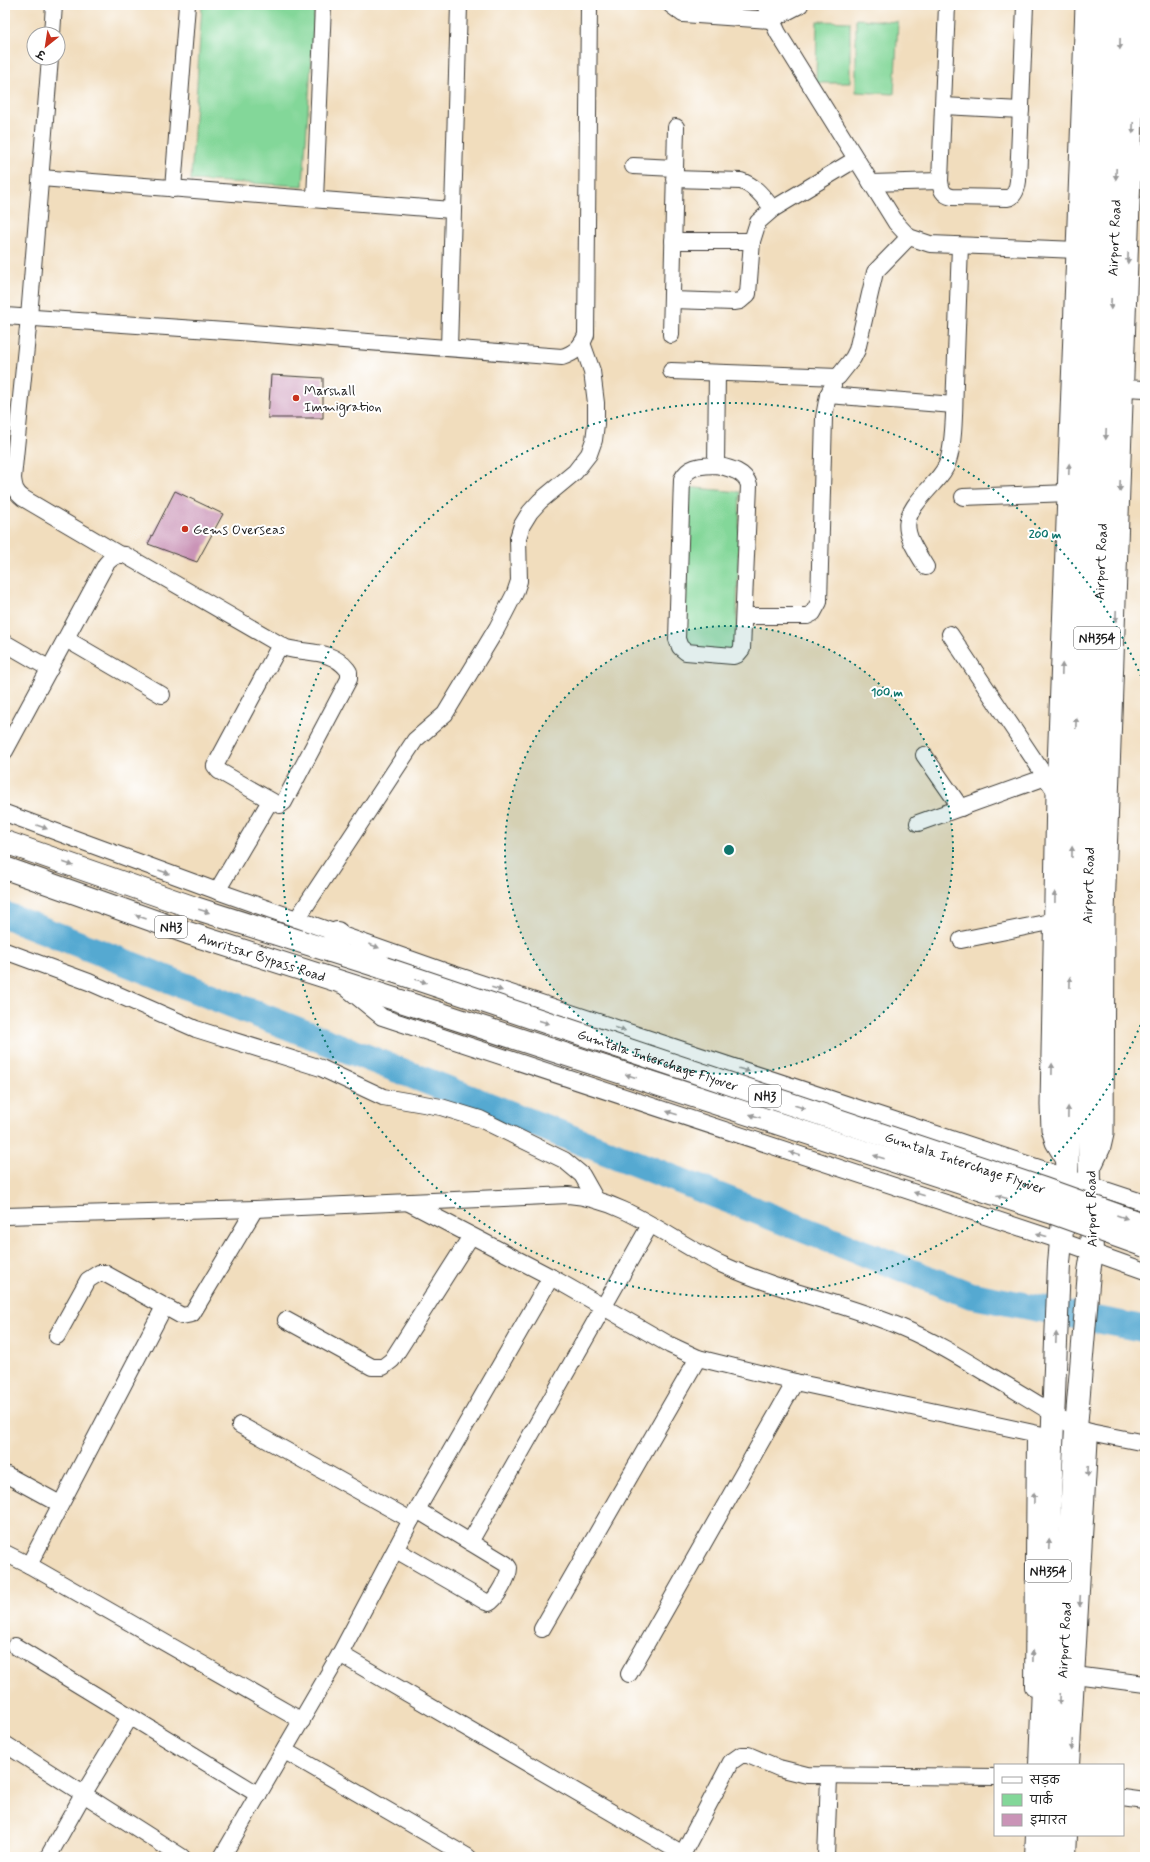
<svg xmlns="http://www.w3.org/2000/svg" width="1150" height="1862" font-family="Mynerve,'Playpen Sans Deva',sans-serif">
<rect width="100%" height="100%" fill="#fff"/>
<filter id="ink" filterUnits="userSpaceOnUse"><feTurbulence type="fractalNoise" baseFrequency=".025" numOctaves="2"/><feDisplacementMap in="SourceGraphic" scale="8" xChannelSelector="R" yChannelSelector="G"/><feConvolveMatrix kernelMatrix="1 2 1 2 8 2 1 2 1" color-interpolation-filters="sRGB"/></filter>
<filter id="wash" filterUnits="userSpaceOnUse"><feTurbulence type="fractalNoise" baseFrequency=".012" numOctaves="4" result="noise"/><feDisplacementMap in="SourceGraphic" scale="16" xChannelSelector="R" yChannelSelector="G"/><feGaussianBlur stdDeviation="0.9" result="paint"/><feColorMatrix in="noise" values="0 0 0 0 0 0 0 0 0 0 0 0 0 0 0 0 0 1.4 0 .05"/><feComposite in="paint" operator="in"/></filter>
<g filter="url(#wash)">
<rect width="100%" height="100%" fill="#f1ddbd"/>
<g fill="#83d799" stroke="#507a5a">
<path d="M202,5H315L303,186L191,180Z"/>
<path d="M856,19L898,22L894,94L856,92Z"/>
<path d="M817,21L850,22V83H816Z"/>
<path d="M685,487L740,492L736,656L681,648Z"/>
</g>
<g fill="none" stroke-linecap="round" stroke-linejoin="round">
<path stroke="#55a9d1" stroke-width="27" d="M5,915L970,1295L1145,1329"/>
</g>
<g id="blocks">
<g fill="#ca94b7">
<path d="M271,375L323,378V418H268Z"/>
<path d="M175,491L223,514L197,562L148,544Z"/>
</g>
</g>
</g>
<g filter="url(#ink)">
<use href="#blocks" fill-opacity="0" stroke="#3c3934" stroke-width="1"/>
<g fill="none" stroke-linecap="round" stroke-linejoin="round">
<defs>
<g id="minor">
<path d="M671,5L683,14L771,20L800,5"/>
<path d="M765,5L778,33L896,223L909,237L930,244L1077,250"/>
<path d="M52,34L54,5"/>
<path d="M50,58L29,317L13,478C14,487 15,492 23,498L120,555"/>
<path d="M943,106L1021,110"/>
<path d="M1132,154L1145,153"/>
<path d="M633,166L675,168"/>
<path d="M41,178L452,210"/>
<path d="M674,179L741,181C756,186 763,197 773,209"/>
<path d="M940,181L947,5"/>
<path d="M871,183L940,181C941,190 943,195 952,197L1007,198C1015,197 1017,189 1018,181L1025,5"/>
<path d="M173,189L187,5"/>
<path d="M315,199L323,5"/>
<path d="M673,241H752"/>
<path d="M672,300L734,302L740,301L748,294L752,241L758,222L773,209L856,159"/>
<path d="M5,316L240,332L562,357C575,353 581,347 586,335L589,5"/>
<path d="M671,335L676,127"/>
<path d="M449,348L459,5"/>
<path d="M671,371L838,377L853,358L857,350L875,272L909,237"/>
<path d="M833,385L828,395L954,405"/>
<path d="M1124,388L1145,389"/>
<path d="M716,465C702,466 689,465 682,479L677,639L680,647L686,652L733,656L737,655L742,649L749,485C745,471 729,468 716,465L717,373"/>
<path d="M963,497L1069,493"/>
<path d="M926,567C900,526 900,520 933,484C939,477 946,470 948,461C955,441 954,404 955,383C957,337 958,291 960,246"/>
<path d="M744,616H807L813,613L819,602L824,417L828,395"/>
<path d="M950,634L1057,794"/>
<path d="M66,639L162,695"/>
<path d="M5,643L50,669"/>
<path d="M5,751L106,564C111,558 117,554 125,555L286,648C308,654 331,649 347,669L349,672V679L284,802L280,805L275,803L219,771L215,766L280,645"/>
<path d="M924,755L961,808"/>
<path d="M5,813L217,891L447,972L1145,1203"/>
<path d="M918,823L1046,777"/>
<path d="M217,891L270,801"/>
<path d="M297,919L415,740L445,714L497,628L515,593L519,581L518,538L522,525L530,512L540,501L575,472L589,454L594,440L596,424V403L592,371L582,343"/>
<path d="M961,940L1055,921"/>
<path d="M5,951L89,982L196,1029L321,1068L383,1097L441,1107L480,1119L564,1160L582,1175L595,1198"/>
<path d="M345,987L382,1017L1061,1241L1145,1271"/>
<path d="M409,1203L551,1277L670,1345L698,1358L795,1382L1052,1437"/>
<path d="M5,1216L255,1209L568,1195C626,1199 672,1242 723,1265C782,1292 845,1303 903,1328C934,1341 963,1359 991,1376C1020,1393 1048,1410 1076,1428L1090,1432L1145,1443"/>
<path d="M164,1307L29,1565L302,1721"/>
<path d="M286,1320L372,1367H383L392,1360L471,1236"/>
<path d="M57,1336L88,1280L99,1273H104L182,1316L192,1314L255,1209"/>
<path d="M240,1425L411,1520"/>
<path d="M5,1474L60,1504"/>
<path d="M470,1542L650,1225"/>
<path d="M396,1550L486,1602L489,1603C496,1600 509,1576 509,1568L506,1564L417,1510"/>
<path d="M5,1553L29,1565"/>
<path d="M542,1629L698,1358"/>
<path d="M15,1646L259,1795"/>
<path d="M340,1654L683,1854"/>
<path d="M629,1674L795,1382"/>
<path d="M1075,1675L1145,1684"/>
<path d="M1033,1687L1035,1435"/>
<path d="M5,1744L182,1857"/>
<path d="M285,1751L468,1857"/>
<path d="M1071,1765L1090,1432"/>
<path d="M1123,1798L1145,1801"/>
<path d="M48,1857L84,1793L130,1717"/>
<path d="M222,1857L340,1654L411,1520L551,1277"/>
<path d="M681,1857L731,1762L741,1755H748L779,1768L807,1775L995,1777"/>
<path d="M826,1857L829,1777"/>
<path d="M1068,1857L1069,1835"/>
</g>
<g id="major">
<path d="M1067,1160L1056,1142L1052,1129L1051,1105L1057,794L1086,5"/>
<path d="M1091,1166L1100,1147L1103,1134L1104,913L1136,5"/>
</g>
<g id="highway">
<path d="M5,842L195,908L384,968"/>
<path id="s1" d="M5,868L188,933L435,1012"/>
<path d="M330,951L337,933"/>
<path d="M1040,1765L1059,1263L1067,1176L1074,782L1085,520L1102,5"/>
<path id="s2" d="M1057,1765L1076,1428L1089,1272L1092,1253L1085,990L1091,786L1118,141L1121,5"/>
<path d="M1036,1857L1037,1835"/>
<path d="M1054,1857L1055,1835"/>
</g>
</defs>
<use href="#minor" stroke="#3c3934" stroke-width="18"/>
<use href="#major" stroke="#3c3934" stroke-width="23"/>
<use href="#highway" stroke="#3c3934" stroke-width="24"/>
<use href="#minor" stroke="#fff" stroke-width="16"/>
<use href="#major" stroke="#fff" stroke-width="21"/>
<use href="#highway" stroke="#fff" stroke-width="22"/>
<defs>
<g id="highway-bridge">
<path id="s3" d="M384,968L1044,1189L1145,1225"/>
<path d="M435,1012L1050,1212L1145,1246"/>
</g>
</defs>
<use href="#highway-bridge" stroke="#3c3934" stroke-width="24" stroke-linecap="butt"/>
<use href="#highway-bridge" stroke="#fff" stroke-width="22"/>
</g>
<defs><path id="oneway-solid" d="M-6-.8H1V-3.2L6.5 0L1 3.2V.8H-6Z"/></defs>
<g fill="#999">
<use href="#oneway-solid" transform="translate(1120 44) rotate(91)"/>
<use href="#oneway-solid" transform="translate(1133 128) rotate(92)"/>
<use href="#oneway-solid" transform="translate(1116 174) rotate(92)"/>
<use href="#oneway-solid" transform="translate(1128 258) rotate(92)"/>
<use href="#oneway-solid" transform="translate(1111 304) rotate(92)"/>
<use href="#oneway-solid" transform="translate(1106 434) rotate(92)"/>
<use href="#oneway-solid" transform="translate(1069 469) rotate(-88)"/>
<use href="#oneway-solid" transform="translate(1120 486) rotate(92)"/>
<use href="#oneway-solid" transform="translate(1116 616) rotate(92)"/>
<use href="#oneway-solid" transform="translate(1062 669) rotate(-88)"/>
<use href="#oneway-solid" transform="translate(1076 723) rotate(-88)"/>
<use href="#oneway-solid" transform="translate(42 827) rotate(20)"/>
<use href="#oneway-solid" transform="translate(1072 852) rotate(-89)"/>
<use href="#oneway-solid" transform="translate(68 864) rotate(19)"/>
<use href="#oneway-solid" transform="translate(164 872) rotate(20)"/>
<use href="#oneway-solid" transform="translate(1055 897) rotate(-89)"/>
<use href="#oneway-solid" transform="translate(204 911) rotate(17)"/>
<use href="#oneway-solid" transform="translate(141 917) rotate(-160)"/>
<use href="#oneway-solid" transform="translate(374 946) rotate(20)"/>
<use href="#oneway-solid" transform="translate(421 981) rotate(18)"/>
<use href="#oneway-solid" transform="translate(1070 982) rotate(-89)"/>
<use href="#oneway-solid" transform="translate(497 989) rotate(18)"/>
<use href="#oneway-solid" transform="translate(544 1022) rotate(18)"/>
<use href="#oneway-solid" transform="translate(620 1029) rotate(18)"/>
<use href="#oneway-solid" transform="translate(1052 1069) rotate(-89)"/>
<use href="#oneway-solid" transform="translate(744 1070) rotate(18)"/>
<use href="#oneway-solid" transform="translate(631 1076) rotate(-162)"/>
<use href="#oneway-solid" transform="translate(800 1107) rotate(18)"/>
<use href="#oneway-solid" transform="translate(1068 1112) rotate(-89)"/>
<use href="#oneway-solid" transform="translate(672 1113) rotate(-162)"/>
<use href="#oneway-solid" transform="translate(755 1116) rotate(-162)"/>
<use href="#oneway-solid" transform="translate(795 1154) rotate(-162)"/>
<use href="#oneway-solid" transform="translate(879 1157) rotate(-162)"/>
<use href="#oneway-solid" transform="translate(919 1194) rotate(-162)"/>
<use href="#oneway-solid" transform="translate(1002 1197) rotate(-162)"/>
<use href="#oneway-solid" transform="translate(1122 1217) rotate(19)"/>
<use href="#oneway-solid" transform="translate(1042 1235) rotate(-162)"/>
<use href="#oneway-solid" transform="translate(1056 1338) rotate(-88)"/>
<use href="#oneway-solid" transform="translate(1088 1471) rotate(93)"/>
<use href="#oneway-solid" transform="translate(1034 1498) rotate(-89)"/>
<use href="#oneway-solid" transform="translate(1049 1544) rotate(-88)"/>
<use href="#oneway-solid" transform="translate(1080 1601) rotate(93)"/>
<use href="#oneway-solid" transform="translate(1033 1656) rotate(-89)"/>
<use href="#oneway-solid" transform="translate(1060 1699) rotate(93)"/>
<use href="#oneway-solid" transform="translate(1072 1745) rotate(93)"/>
</g>
</g>
<circle cx="729" cy="850" r="224" fill="#0f766e" fill-opacity=".12"/>
<g fill="none" stroke="#0f766e" stroke-width="2" stroke-dasharray="2 4">
<circle cx="729" cy="850" r="224"/>
<path d="M1145 1014A447 447 0 1 1 1145 686"/>
</g>
<g fill="#c8321e" stroke="#fff" stroke-width="1.5">
<circle cx="296" cy="398" r="4"/>
<circle cx="185" cy="529" r="4"/>
</g>
<g text-anchor="middle" stroke-width="4" stroke-linejoin="round" paint-order="stroke">
<g fill="#fff" stroke="#606060" stroke-width="1">
<rect x="1074" y="627" width="46" height="22" rx="3"/>
<rect x="155" y="916" width="32" height="22" rx="3"/>
<rect x="749" y="1085" width="32" height="22" rx="3"/>
<rect x="1025" y="1560" width="46" height="22" rx="3"/>
</g>
<g font-size="13" font-weight="bold" fill="#1c1c1c">
<text x="1097" y="643">NH354</text>
<text x="171" y="932">NH3</text>
<text x="765" y="1101">NH3</text>
<text x="1048" y="1576">NH354</text>
</g>
<g font-size="14" fill="#1c1c1c" stroke="#fff">
<text dy="5" stroke="none"><textPath href="#s2" startOffset="1529">Airport Road</textPath></text>
<text dy="5" stroke="none"><textPath href="#s2" startOffset="1205">Airport Road</textPath></text>
<text dy="5" stroke="none"><textPath href="#s2" startOffset="881">Airport Road</textPath></text>
<text dy="5" stroke="none"><textPath href="#s1" startOffset="272">Amritsar Bypass Road</textPath></text>
<text dy="5" stroke="none"><textPath href="#s3" startOffset="289">Gumtala Interchage Flyover</textPath></text>
<text dy="5" stroke="none"><textPath href="#s3" startOffset="613">Gumtala Interchage Flyover</textPath></text>
<text transform="translate(1091 1209) rotate(-91)" y="5">Airport Road</text>
<text dy="5" stroke="none"><textPath href="#s2" startOffset="125">Airport Road</textPath></text>
</g>
<g font-size="14" fill="#1c1c1c" stroke="#fff" text-anchor="start">
<text x="304" y="395">Marshall<tspan x="304" dy="16">Immigration</tspan></text>
<text x="193" y="534">Gems Overseas</text>
</g>
</g>
<circle cx="729" cy="850" r="6" fill="#0f766e" stroke="#fff" stroke-width="2"/>
<g font-size="12" text-anchor="middle" font-weight="bold" fill="#0f766e" stroke="#fff" stroke-width="4" stroke-linejoin="round" paint-order="stroke">
<text x="1045" y="538">200 m</text>
<text x="887" y="696">100 m</text>
</g>
<rect width="1150" height="1862" fill="none" stroke="#fff" stroke-width="20"/>
<rect x="994" y="1764" width="130" height="72" fill="#ffffff" stroke="#a4a4a4"/>
<rect x="1002" y="1777" width="20" height="6" fill="#ffffff" stroke="#a4a4a4"/>
<text x="1030" y="1784" font-size="12" fill="#1c1c1c">सड़क</text>
<rect x="1002" y="1794" width="20" height="12" fill="#83d799" stroke="#a4a4a4"/>
<text x="1030" y="1804" font-size="12" fill="#1c1c1c">पार्क</text>
<rect x="1002" y="1814" width="20" height="12" fill="#ca94b7" stroke="#a4a4a4"/>
<text x="1030" y="1824" font-size="12" fill="#1c1c1c">इमारत</text>
<g transform="translate(46 46) rotate(210)"><circle r="19" fill="#ffffff" stroke="#a4a4a4"/>
<path d="M0-3L7 15L0 10L-7 15Z" fill="#c8321e"/>
<text y="-6" font-size="11" font-weight="bold" text-anchor="middle" fill="#1c1c1c">उ</text>
</g>
</svg>
